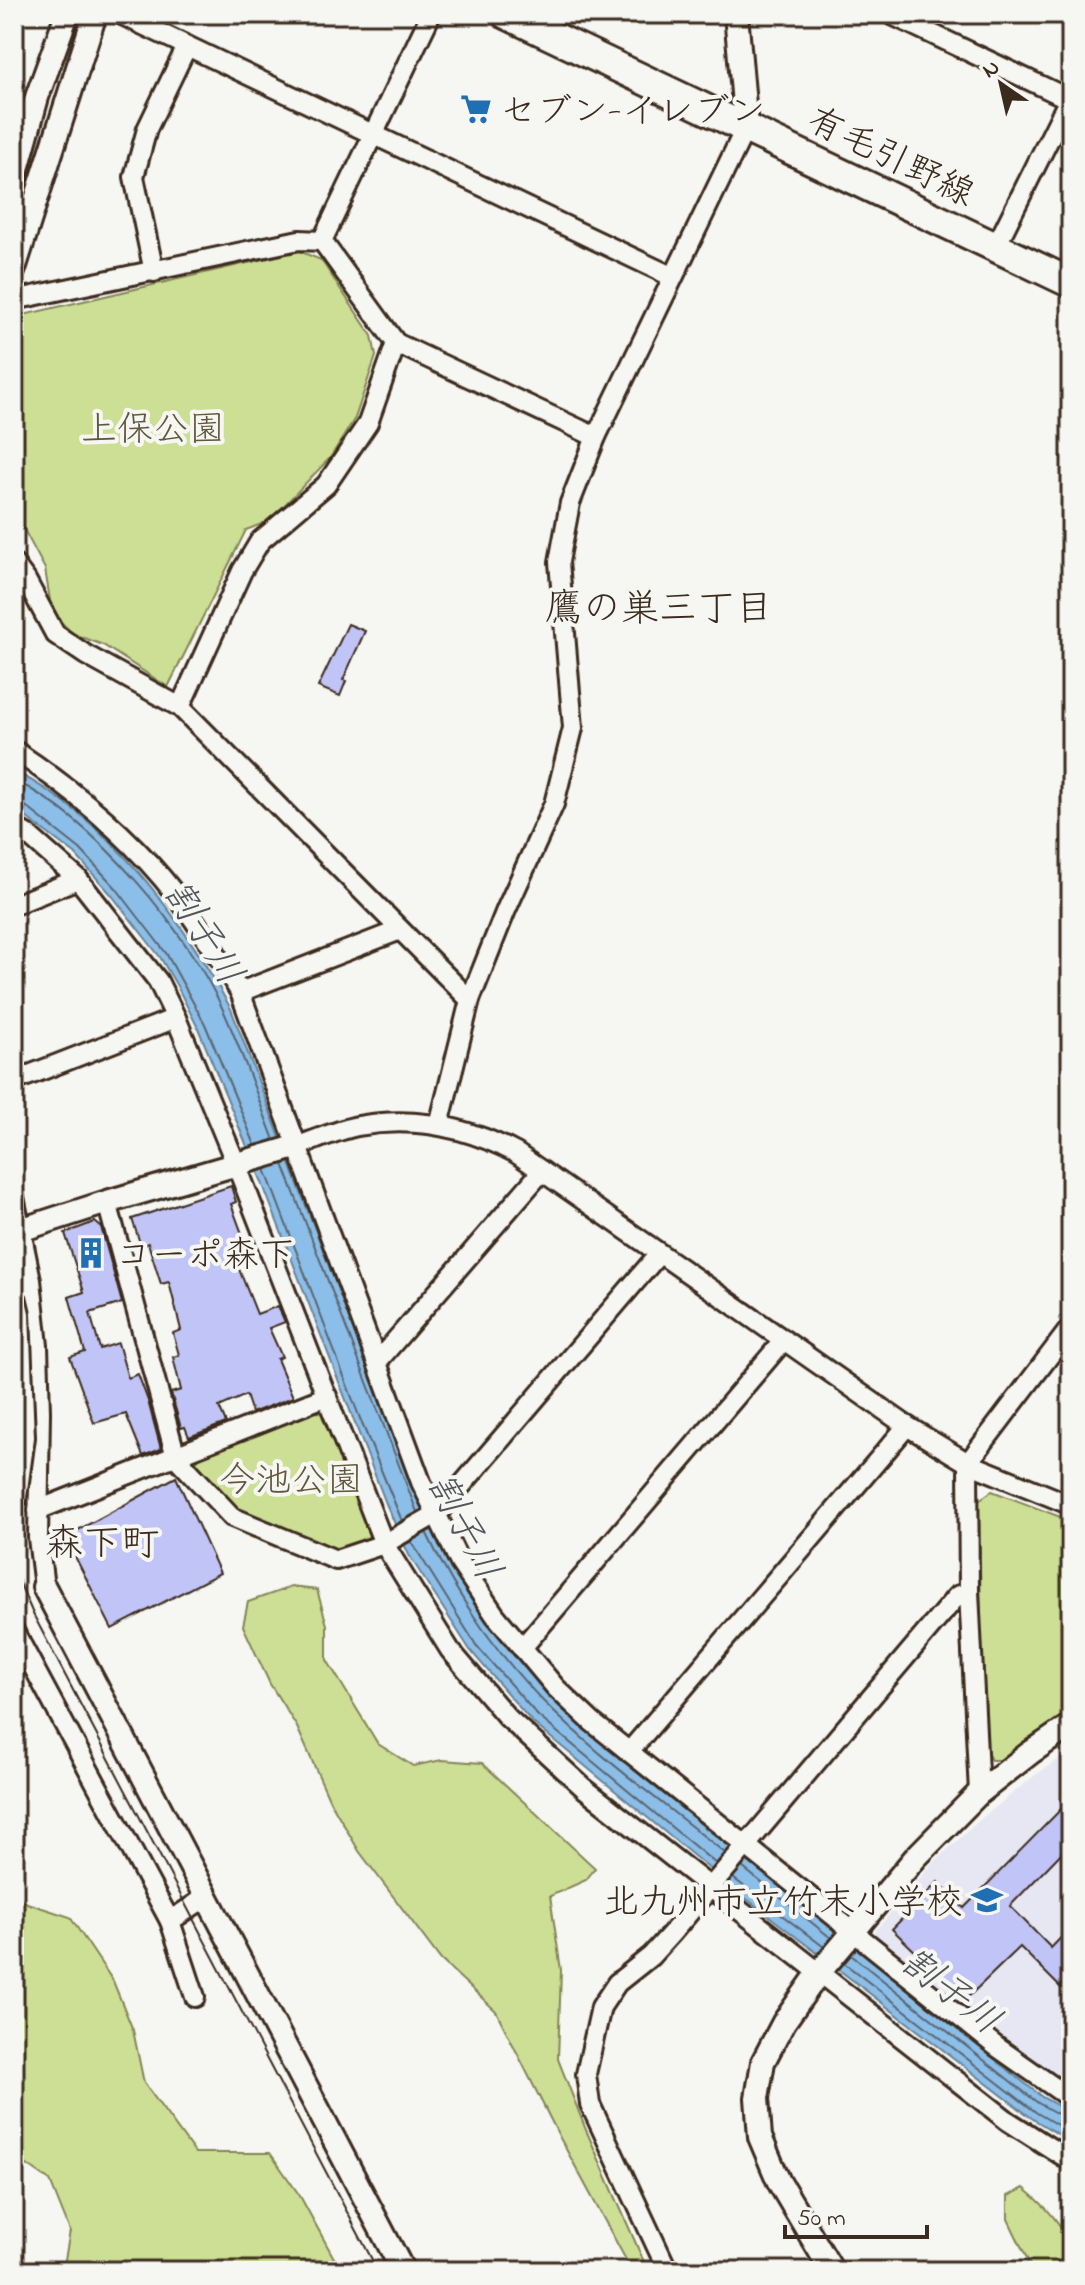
<svg xmlns="http://www.w3.org/2000/svg" width="1085" height="2285" font-family="'Indie Flower','Klee One',sans-serif">
<rect width="100%" height="100%" fill="#f6f6f2"/>
<filter id="ink" filterUnits="userSpaceOnUse"><feTurbulence type="fractalNoise" baseFrequency=".0125" numOctaves="2"/><feDisplacementMap in="SourceGraphic" scale="16" xChannelSelector="R" yChannelSelector="G"/><feConvolveMatrix kernelMatrix="1 2 1 2 8 2 1 2 1" color-interpolation-filters="sRGB"/></filter>
<g filter="url(#ink)">
<path fill="#e6e7f3" d="M1071,1751V2092L872,1935L932,1864L981,1819L1034,1776Z"/>
<g fill="#cddf94" stroke="#848459" stroke-width="2">
<path d="M299,251L321,260L372,336L376,356L355,418L330,458L269,521L246,530L168,687L103,645L73,634L52,613L45,569L21,524L14,522V367L23,315Z"/>
<path d="M314,1411L324,1414L371,1532L367,1539L341,1551L245,1517L195,1464L201,1455Z"/>
<path d="M992,1491L1071,1521V1713L1003,1760H991L983,1746L979,1500Z"/>
<path d="M291,1587L317,1590L327,1625V1660L378,1744L413,1766L442,1760L482,1763L595,1868L586,1880L550,1896L561,1970L558,2059L586,2130L648,2271H632L560,2138L496,2011L441,1960L359,1851L330,1801L297,1727L270,1684L243,1626L248,1602Z"/>
<path d="M14,1892L27,1903L70,1917L113,1981L133,2030L144,2083L195,2153H270L300,2196L341,2271H63L70,2231L50,2181L14,2156Z"/>
<path d="M1024,2188C1041,2202 1062,2223 1070,2245C1073,2252 1071,2263 1071,2271H1034L1030,2265L1008,2219V2196Z"/>
</g>
<path fill="#8bbee8" stroke="#6b8397" stroke-width="2" d="M14,771C111,820 180,916 231,1009L414,1489L463,1584L505,1645L559,1706L629,1766L1042,2097L1071,2113V2142L1033,2119L735,1890L532,1722L470,1650L409,1555L387,1506L261,1180L198,1028L177,986L160,957L110,893L75,854L14,808Z"/>
<g fill="none" stroke-linecap="round" stroke-linejoin="round">
<g stroke="#5b656f" stroke-width="2">
<path d="M14,780C95,820 188,931 225,1014C243,1055 258,1098 274,1140"/>
<path d="M14,802L23,804L80,849L116,888L166,953L205,1024L255,1145"/>
<path d="M283,1164L417,1512"/>
<path d="M265,1169L359,1416L402,1521"/>
<path d="M426,1532C457,1598 502,1662 554,1712C607,1763 668,1807 725,1853"/>
<path d="M411,1541L476,1645L538,1716L716,1864"/>
<path d="M742,1867L831,1938"/>
<path d="M733,1878L824,1947"/>
<path d="M851,1955L1038,2103L1065,2118L1071,2119"/>
<path d="M844,1963L1037,2113L1071,2133"/>
</g>
</g>
<g fill="#c1c4f6" stroke="#3b2a1e" stroke-width="2">
<path d="M348,624L365,631L343,680L346,681L340,696L318,687Z"/>
<path d="M231,1186L236,1202L231,1204L244,1239L246,1238L255,1256L237,1264L257,1314L278,1306L285,1322L269,1328L282,1357L277,1359L293,1397L252,1413L246,1395L219,1407L226,1423L189,1437L185,1427L181,1428L171,1393L181,1390L173,1357L179,1355L173,1333L181,1330L169,1282L161,1284L148,1243L141,1246L132,1219Z"/>
<path d="M95,1222L101,1227L122,1303L90,1313L100,1349L118,1343L128,1378L138,1374L148,1401L161,1449L143,1456L126,1414L94,1423L70,1357L85,1352L69,1297L84,1292L65,1233Z"/>
<path d="M176,1477L220,1573L112,1629L65,1537Z"/>
<path d="M1071,1799V1843L1010,1906L1051,1948L1071,1927V1978L1061,1988L1020,1947L965,2000L892,1929L938,1882L964,1908Z"/>
</g>
<g fill="none" stroke-linecap="round" stroke-linejoin="round">
<defs>
<g id="minor">
<path d="M120,14L673,277"/>
<path d="M890,14L1071,100"/>
<path d="M322,241L431,14"/>
<path d="M996,246L1071,95"/>
<path d="M154,272L134,177L147,129L187,46"/>
<path d="M14,300L299,240L322,241"/>
<path d="M396,343L596,437"/>
<path d="M14,564L26,580L55,634L86,655L180,707L470,1000"/>
<path d="M180,707L242,571L260,541L326,485L368,423L396,343L322,241"/>
<path d="M14,750C68,786 121,829 163,879C192,914 216,953 240,992L421,1482L460,1563L495,1615L556,1688L592,1722L997,2047L1071,2099"/>
<path d="M14,827L28,835L78,879L158,981L176,1018L236,1164L384,1544L450,1650L507,1717L584,1788L1008,2121L1071,2161"/>
<path d="M14,905L78,879"/>
<path d="M240,992L400,930"/>
<path d="M14,1081L176,1018"/>
<path d="M439,1125L470,1000L506,910L554,804L573,728L559,562L570,503L596,437L746,127"/>
<path d="M292,1148C314,1141 336,1130 358,1126C414,1116 467,1127 516,1153L907,1426L968,1463L1071,1505"/>
<path d="M14,1197L31,1280L38,1346L40,1412L38,1538L44,1587"/>
<path d="M107,1202L176,1457L232,1517L336,1560L384,1544L438,1513L658,1255"/>
<path d="M377,1362L542,1171"/>
<path d="M38,1510L327,1396"/>
<path d="M14,1631L170,1921L195,1997"/>
<path d="M522,1648L784,1340"/>
<path d="M14,1669L23,1649"/>
<path d="M629,1752L907,1426"/>
<path d="M979,1793L969,1592L968,1463L1071,1327"/>
<path d="M170,1921L206,1897"/>
<path d="M668,2271L590,2104L586,2074L601,2007L617,1983L651,1956L671,1934L957,1596L969,1592"/>
</g>
<g id="tertiary">
<path d="M736,14L746,127"/>
<path d="M14,180L37,97L67,14"/>
<path d="M14,269L95,14"/>
<path d="M14,1232L107,1202L292,1148"/>
<path d="M44,1587L403,2271"/>
<path d="M832,2271L779,2182L760,2137L757,2098L763,2062L784,2022L818,1974L916,1857L979,1793L1030,1753L1071,1725"/>
</g>
<path id="primary" d="M506,14L1071,283"/>
</defs>
<use href="#minor" stroke="#3b2a1e" stroke-width="24"/>
<use href="#tertiary" stroke="#3b2a1e" stroke-width="28"/>
<use href="#primary" stroke="#3b2a1e" stroke-width="34"/>
<use href="#minor" stroke="#f6f6f2" stroke-width="18"/>
<use href="#tertiary" stroke="#f6f6f2" stroke-width="22"/>
<use href="#primary" stroke="#f6f6f2" stroke-width="28"/>
<g stroke="#3b2a1e" stroke-width="2">
<path d="M14,23L16,14"/>
<path d="M14,1570L33,1614L378,2271"/>
</g>
<defs>
<path id="tertiary-bridge" d="M14,1297L18,1314L23,1437L14,1504"/>
</defs>
<use href="#tertiary-bridge" stroke="#3b2a1e" stroke-width="28" stroke-linecap="butt"/>
<use href="#tertiary-bridge" stroke="#f6f6f2" stroke-width="22"/>
</g>
</g>
<defs>
<symbol id="supermarket-bare" viewBox="-9 -9 18 18"><path d="M-6-5.5h2.5l.6 2H6L4.5 2H-2.5L-4.4-4H-6ZM-1.5 3.2a1.3 1.3 0 1 0 .1 0ZM3 3.2a1.3 1.3 0 1 0 .1 0Z" fill="#1f6fb2" stroke="#f6f6f2" stroke-width="2.5" paint-order="stroke"/></symbol>
<symbol id="building-bare" viewBox="-9 -9 18 18"><path d="M-4-6H4V6H1V3H-1V6H-4ZM-2.5-4.3h1.7v1.8h-1.7ZM.8-4.3h1.7v1.8H.8ZM-2.5-1h1.7V.8h-1.7ZM.8-1h1.7V.8H.8Z" fill="#1f6fb2" stroke="#f6f6f2" stroke-width="2.5" paint-order="stroke"/></symbol>
<symbol id="school-bare" viewBox="-9 -9 18 18"><path d="M0-5L7-2L0 1L-7-2ZM-4 1L0 2.5L4 1V4Q0 6-4 4Z" fill="#1f6fb2" stroke="#f6f6f2" stroke-width="2.5" paint-order="stroke"/></symbol>
</defs>
<g fill-rule="evenodd">
<use href="#supermarket-bare" x="454" y="87" width="44" height="44"/>
<use href="#building-bare" x="69" y="1231" width="44" height="44"/>
<use href="#school-bare" x="965" y="1878" width="44" height="44"/>
</g>
<g text-anchor="middle" stroke-width="8" stroke-linejoin="round" paint-order="stroke">
<g font-size="36" fill="#3b2a1e" stroke="#f6f6f2" text-anchor="start">
<text x="500" y="122">セブン-イレブン</text>
<text x="115" y="1266">コーポ森下</text>
<text x="963" y="1913" text-anchor="end">北九州市立竹末小学校</text>
</g>
<g font-size="36" fill="#3b2a1e" stroke="#f6f6f2">
<text transform="translate(892 155) rotate(26)" y="13">有毛引野線</text>
</g>
<g font-size="36" fill="#60573c" stroke="#f6f6f2">
<text x="153" y="440">上保公園</text>
<text x="291" y="1491">今池公園</text>
</g>
<g font-size="38" fill="#3b2a1e" stroke="#f6f6f2">
<text x="659" y="620">鷹の巣三丁目</text>
<text x="102" y="1555">森下町</text>
</g>
<g font-size="38" font-style="italic" fill="#53565b" stroke="#f6f6f2">
<text transform="translate(205 932) rotate(58)" y="13">割子川</text>
<text transform="translate(466 1526) rotate(62)" y="13">割子川</text>
<text transform="translate(952 1990) rotate(38)" y="13">割子川</text>
</g>
</g>
<rect width="1085" height="2285" fill="none" stroke="#f6f6f2" stroke-width="48"/>
<rect x="24" y="24" width="1037" height="2237" fill="none" stroke="#3b2a1e" stroke-width="3" filter="url(#ink)"/>
<g transform="translate(1001 84) rotate(326)" stroke="#f6f6f2" stroke-width="6" paint-order="stroke">
<path d="M0-6L14 30L0 20L-14 30Z" fill="#3b2a1e"/>
<text y="-12" font-size="22" font-weight="bold" text-anchor="middle" fill="#3b2a1e">N</text>
</g>
<path d="M785 2225v12h142v-12" fill="none" stroke="#3b2a1e" stroke-width="4"/>
<text x="797" y="2225" font-size="24" fill="#3b2a1e" stroke="#f6f6f2" stroke-width="6" paint-order="stroke">50 m</text>
</svg>
